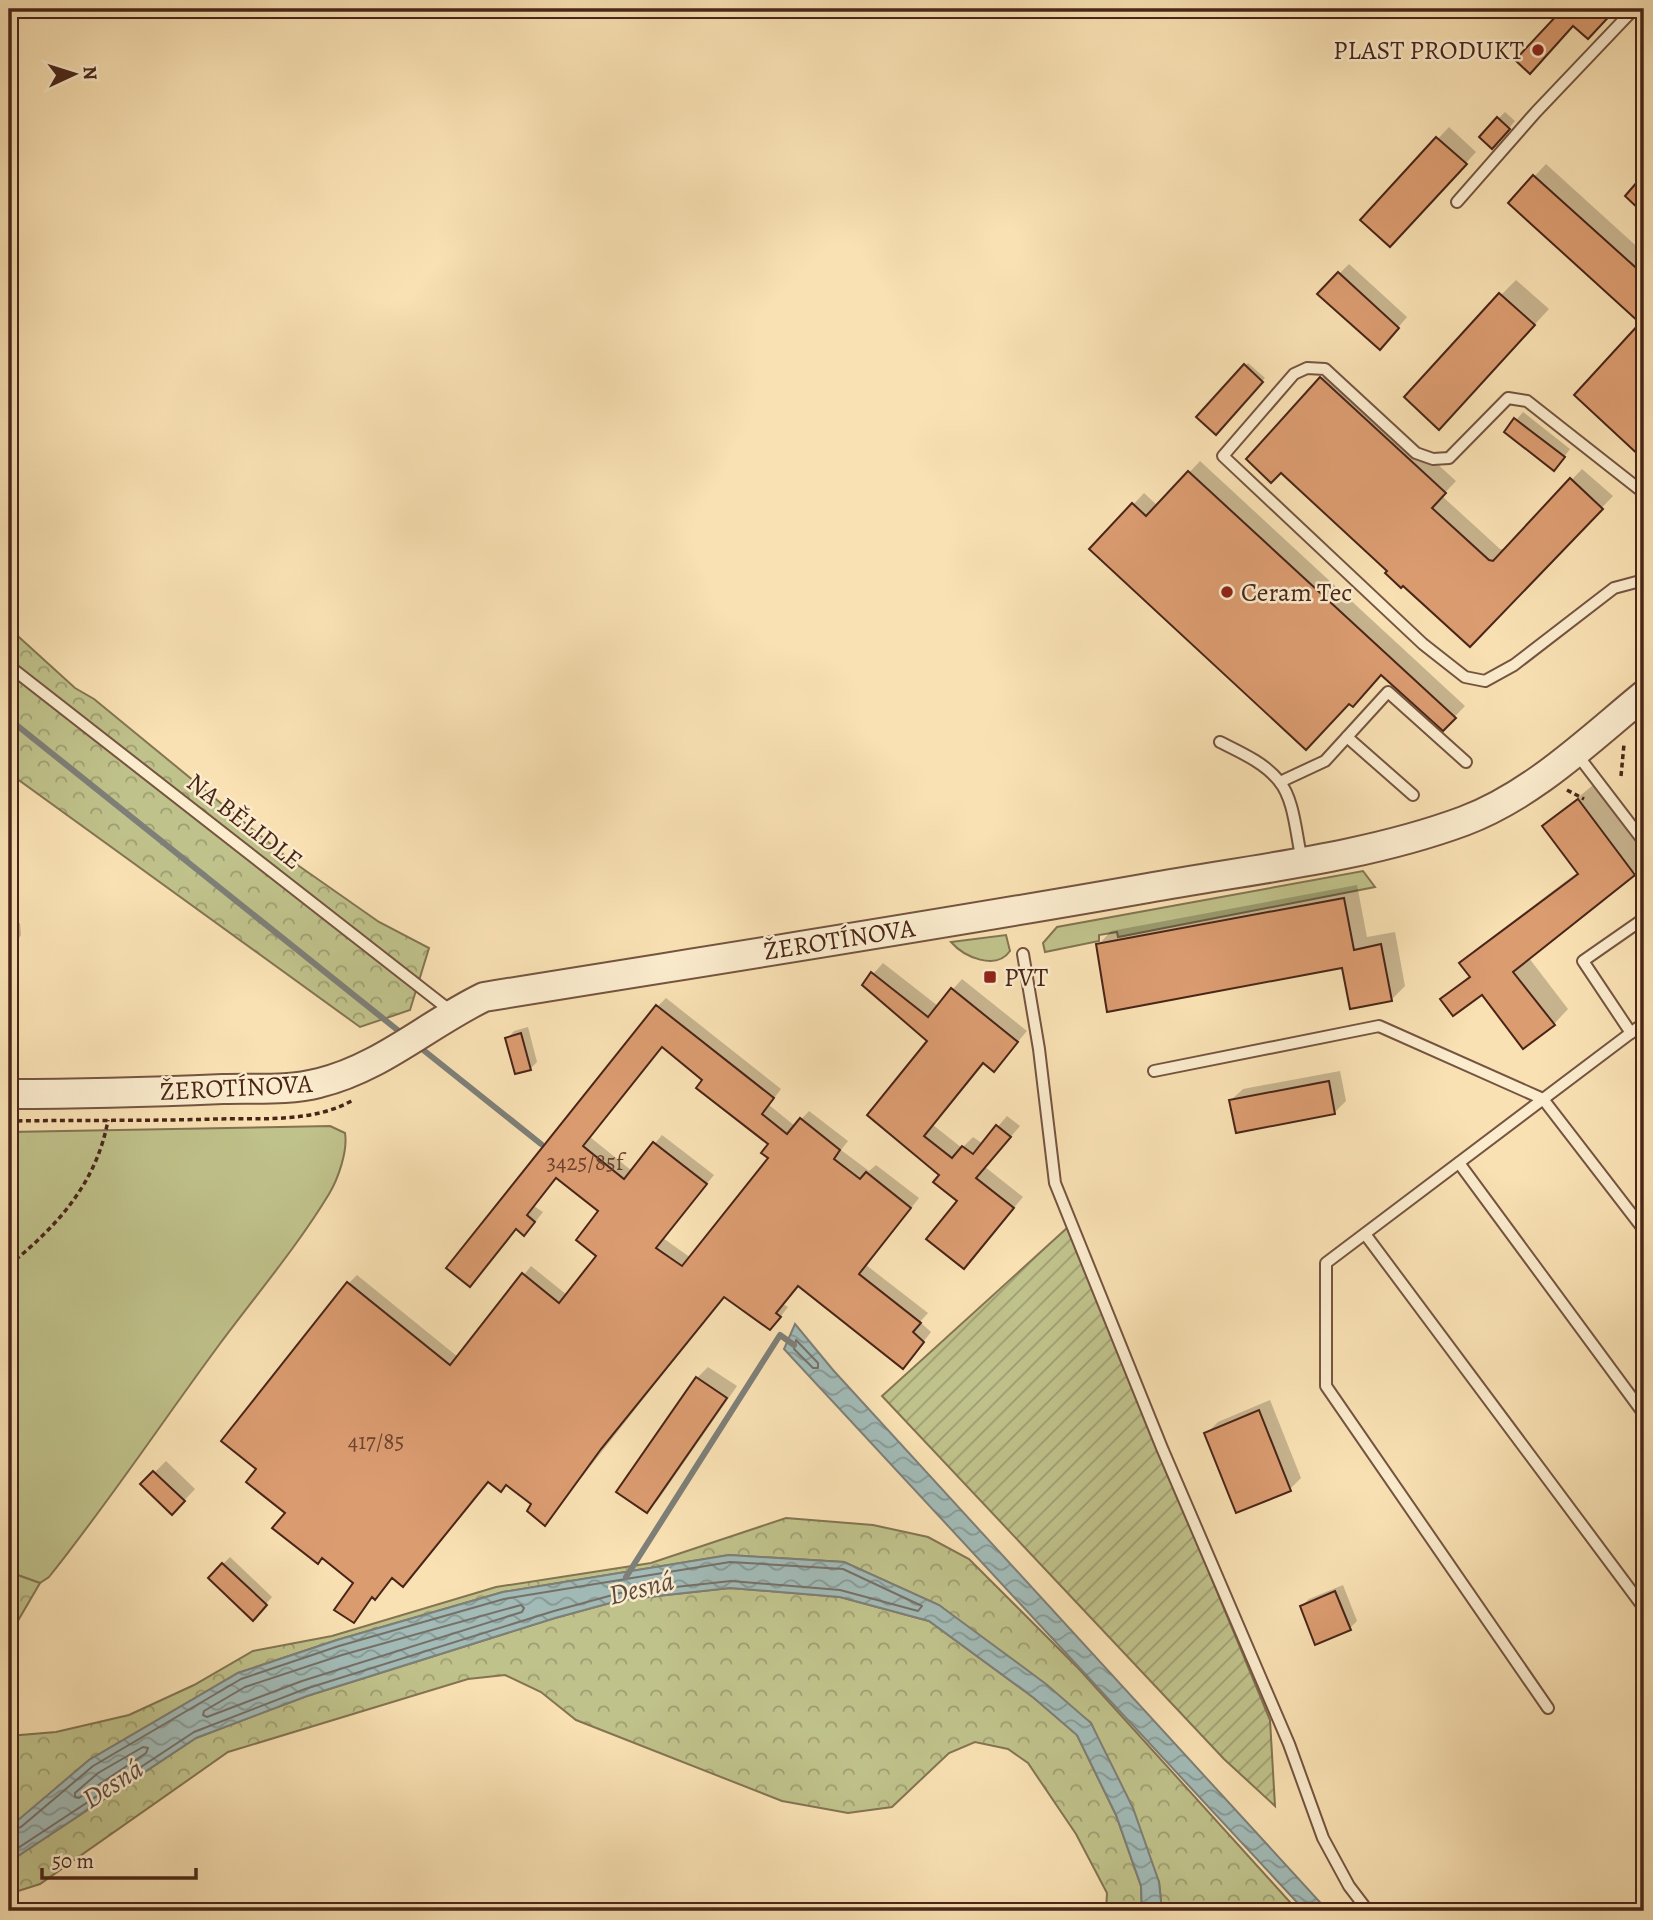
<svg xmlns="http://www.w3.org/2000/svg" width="1653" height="1920" font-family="Alegreya,serif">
<defs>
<pattern id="forest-crowns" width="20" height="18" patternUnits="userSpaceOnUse" patternTransform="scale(1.75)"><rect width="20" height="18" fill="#c0c28b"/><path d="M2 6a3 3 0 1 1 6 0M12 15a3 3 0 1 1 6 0" fill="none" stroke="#9e9d71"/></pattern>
<pattern id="garden-furrows" width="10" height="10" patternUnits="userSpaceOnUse" patternTransform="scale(1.75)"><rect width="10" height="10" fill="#c0c28b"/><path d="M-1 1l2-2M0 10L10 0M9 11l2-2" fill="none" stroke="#9e9d71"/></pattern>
<pattern id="water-waves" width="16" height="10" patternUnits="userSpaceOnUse" patternTransform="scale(1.75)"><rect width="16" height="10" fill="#a2bbb7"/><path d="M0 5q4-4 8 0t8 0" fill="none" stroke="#869894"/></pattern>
</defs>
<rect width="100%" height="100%" fill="#f9e1b3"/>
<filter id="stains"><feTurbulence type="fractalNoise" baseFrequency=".00286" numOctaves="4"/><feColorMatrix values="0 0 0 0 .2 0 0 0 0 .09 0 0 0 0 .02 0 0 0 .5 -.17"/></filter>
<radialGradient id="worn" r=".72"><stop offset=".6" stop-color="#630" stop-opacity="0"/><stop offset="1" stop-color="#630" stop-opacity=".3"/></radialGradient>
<g fill="#c0c28b" stroke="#847452" stroke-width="2">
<path d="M1363,871L1375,887L1118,937L1117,932L1099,935V941L1045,952L1043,943L1057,927Z"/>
<path d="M1006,935L1010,951C996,971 964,957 951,942Z"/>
<path d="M330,1126L345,1133C348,1151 338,1179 329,1194C297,1247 256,1295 219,1345C162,1422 109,1502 49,1577L40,1583L9,1572V1132Z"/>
</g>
<g fill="url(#forest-crowns)" stroke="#847452" stroke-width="2">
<path d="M9,628L75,688L94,699L289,859L379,922L429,948L410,1010L360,1027L9,773Z"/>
<path d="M786,1518L873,1525L928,1537L969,1559L1079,1669L1298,1911H1162L1159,1882L1091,1723L939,1605L844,1562L729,1555L503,1592L337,1640L238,1673L89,1760L17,1822L9,1825V1736L56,1732L129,1715L194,1685L253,1651L332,1636L496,1587L651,1563Z"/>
<path d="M9,1572L40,1583L9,1636Z"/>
<path d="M730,1588L840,1597L929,1621L1034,1698L1077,1735L1116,1815L1141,1886L1142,1911H1106L1107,1893L1076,1834L1028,1763L1008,1749L975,1742L949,1753L892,1807L848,1813L782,1801L576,1720L541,1692L505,1675L468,1679L228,1752L40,1884L9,1894V1862L196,1738L307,1696L555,1618L621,1600Z"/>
</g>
<path fill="url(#garden-furrows)" stroke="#847452" stroke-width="2" d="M1067,1228L1270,1720L1275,1806L1224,1759L882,1396Z"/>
<g fill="url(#water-waves)" stroke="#7e7f78" stroke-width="2">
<path d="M795,1324L833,1370L1328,1911H1305L784,1349Z"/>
<path d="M729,1555L844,1562L939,1605L1046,1684L1091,1723L1133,1808L1159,1882L1162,1911H1142L1141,1886L1116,1815L1077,1735L1034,1698L929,1621L840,1597L730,1588L621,1600L555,1618L307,1696L196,1738L9,1862V1825L17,1821L89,1760L238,1673L337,1640L503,1592Z"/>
</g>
<g fill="#0003" fill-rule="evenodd">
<path d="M1505,112L1515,121L1499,140L1498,119Z"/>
<path d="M1449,127L1476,152L1401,234L1363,219Z"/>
<path d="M1546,164L1644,253V457L1577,395L1643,322L1510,202Z"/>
<path d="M1349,264L1407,317L1389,338L1319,294Z"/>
<path d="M1516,280L1549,309L1454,412L1501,295Z"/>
<path d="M1248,363L1265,378L1216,432L1199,417Z"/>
<path d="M1332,368L1456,481L1442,496L1500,549L1505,550L1582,469L1613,496L1470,645L1388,573L1390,571L1321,379Z"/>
<path d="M1523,412L1570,449L1561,461L1507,431Z"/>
<path d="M1200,461L1465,706L1443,729L1382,673L1092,549L1144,493L1158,506Z"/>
<path d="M1593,785L1644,854V863L1587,914L1529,958L1568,1009L1554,1024L1483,992L1443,999L1470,975L1462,963L1476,949L1578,872L1544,826Z"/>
<path d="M9,838H16V851L9,862Z"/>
<path d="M1357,885L1367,937L1395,932L1405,986L1391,1000L1344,966L1098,945L1111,931Z"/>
<path d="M9,923H20L21,935L9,952Z"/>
<path d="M883,963L938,1006L962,979L1027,1031L994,1069L984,1062L933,1125L962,1148L973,1137L983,1144L1007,1116L1020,1126L985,1167L1023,1197L964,1267L959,1200L942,1175L869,1115L929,1040L864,984Z"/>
<path d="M666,998L781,1089L769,1105L795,1126L809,1111L848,1141L841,1150L869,1171L876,1165L919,1198L866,1265L928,1313L920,1322L931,1332L911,1358L799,1284L783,1304L788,1307L778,1320L725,1295L545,1524L534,1504L507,1484L489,1480L374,1596L354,1621L356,1582L287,1512L259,1469L348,1284L357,1275L458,1357L531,1266L567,1295L599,1255L601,1211L557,1177L534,1206L543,1212L533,1225L524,1234L517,1228L657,1007ZM663,1046L704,1080L770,1144V1157L691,1258L663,1238L714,1175L662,1135L632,1171L590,1137Z"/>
<path d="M528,1027L537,1062L530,1069L507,1039L514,1031Z"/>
<path d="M1340,1071L1346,1101L1334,1113L1231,1100L1243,1089Z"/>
<path d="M708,1367L737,1386L658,1500L647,1511L697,1378Z"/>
<path d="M1270,1400L1301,1478L1290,1489L1207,1433L1218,1422Z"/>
<path d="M166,1461L195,1489L183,1502L143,1484Z"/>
<path d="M230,1557L272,1597L260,1611L223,1564Z"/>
<path d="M1343,1585L1357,1621L1350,1628L1302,1606L1309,1599Z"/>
</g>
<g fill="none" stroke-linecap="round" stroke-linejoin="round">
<g stroke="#767068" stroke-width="2">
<path d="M796,1340L818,1363V1368H813L794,1349Z"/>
<path d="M521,1605L524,1608L522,1612L302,1681L207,1717L203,1715L204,1711L245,1687L342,1655Z"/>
<path d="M143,1747L148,1748L146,1753L79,1798L75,1797V1793L98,1773Z"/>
<path d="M9,1831L21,1827L93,1766L241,1679L339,1646L504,1599L730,1562L843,1569L922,1606L918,1611L840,1590L731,1581L620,1593L554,1611L305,1689L194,1732L9,1854"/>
</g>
<g stroke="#7e7f78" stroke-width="6">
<path d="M9,719L405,1036"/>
<path d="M417,1045L541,1144"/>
<path d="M626,1577L780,1335L794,1345"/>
</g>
</g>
<g fill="#db9c70" stroke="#492519" stroke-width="2" fill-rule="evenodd">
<path d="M1555,9H1616L1588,39L1573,26L1530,74L1515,60L1559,13Z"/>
<path d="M1497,117L1510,129L1492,149L1479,137Z"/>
<path d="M1436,137L1467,164L1390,247L1360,220Z"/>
<path d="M1644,174V214L1625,196Z"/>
<path d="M1533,175L1644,275V460L1574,395L1640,323L1508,203Z"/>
<path d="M1338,272L1399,328L1380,350L1317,294Z"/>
<path d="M1499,293L1535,325L1439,430L1404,397Z"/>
<path d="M1244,364L1263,382L1216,435L1196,417Z"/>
<path d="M1320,377L1446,493L1432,508L1489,560L1493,561L1570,478L1603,509L1470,647L1403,586L1401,588L1385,573L1387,571L1281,473L1271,483L1246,459Z"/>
<path d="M1514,418L1565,457L1554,471L1504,432Z"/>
<path d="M1188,471L1456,718L1443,731L1381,675L1353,707L1349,704L1306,750L1089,549L1132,503L1146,516Z"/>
<path d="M1578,799L1635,875L1513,972L1555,1025L1523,1049L1482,995L1453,1016L1440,999L1470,977L1459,963L1578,874L1542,826Z"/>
<path d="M1344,898L1354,950L1381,944L1392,1001L1350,1009L1342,968L1107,1012L1096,944Z"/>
<path d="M871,972L928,1017L951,988L1018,1042L994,1072L983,1063L924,1136L952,1158L962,1146L973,1154L996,1125L1011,1137L976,1178L1014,1208L964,1269L926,1239L957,1201L933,1182L939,1175L867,1115L927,1041L862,985Z"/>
<path d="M656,1005L774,1098L762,1114L787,1134L800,1118L840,1150L834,1159L860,1179L866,1172L911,1208L859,1274L921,1323L913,1332L924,1342L903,1369L798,1286L776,1313L781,1317L770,1330L724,1297L601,1449L545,1526L527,1511L531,1504L506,1485L501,1492L488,1482L403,1587L392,1578L375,1600L372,1597L354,1623L334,1610L353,1583L322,1558L318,1564L272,1528L285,1513L246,1482L256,1469L221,1441L347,1282L450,1365L522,1273L559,1303L596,1256L576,1240L598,1211L556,1178L527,1215L535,1222L524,1236L516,1229L470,1287L446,1268ZM662,1047L702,1080L696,1088L768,1144L761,1153L768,1158L682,1266L656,1248L707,1184L653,1142L624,1179L583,1146Z"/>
<path d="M521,1033L531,1070L515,1074L505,1038Z"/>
<path d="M1329,1081L1335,1114L1236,1133L1229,1100Z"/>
<path d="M696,1377L727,1398L647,1513L616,1492Z"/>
<path d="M1259,1410L1291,1491L1236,1513L1204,1433Z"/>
<path d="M153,1471L185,1501L172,1515L140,1484Z"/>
<path d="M222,1563L267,1605L253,1621L208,1578Z"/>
<path d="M1335,1591L1351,1630L1315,1645L1300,1606Z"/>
</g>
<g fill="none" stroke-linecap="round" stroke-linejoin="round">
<defs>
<g id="service">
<path d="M1457,202L1536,112L1634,9"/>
<path d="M1644,493L1527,401L1508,398L1449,458L1433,459L1416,453L1325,369L1307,368L1294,374L1223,456L1423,644L1465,677L1485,681L1514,665L1614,588L1644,580"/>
<path d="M9,666L452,1012"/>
<path d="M1347,737L1413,795"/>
<path d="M1220,742C1240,752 1265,763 1279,781C1295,800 1296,837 1302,860"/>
<path d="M1576,753L1644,842"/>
<path d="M1280,782L1325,761L1388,692L1466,762"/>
<path d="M1023,954L1039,1049L1055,1183L1162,1448L1289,1744L1323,1838L1349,1886L1368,1911"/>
<path d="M1631,1033L1583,961L1639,922L1644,930"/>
<path d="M1154,1071L1379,1026L1543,1099L1644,1230"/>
<path d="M1459,1163L1644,1414"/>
<path d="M1365,1234L1644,1608"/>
<path d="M1548,1708L1326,1386V1263L1644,1023"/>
</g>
<path id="tertiary" d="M9,1094C80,1094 152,1092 223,1089C254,1088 289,1091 319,1083C381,1068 428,1024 484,997C706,961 927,927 1148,888C1253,869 1364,858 1464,821C1533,795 1589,740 1644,695"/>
</defs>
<use href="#service" stroke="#755440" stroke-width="14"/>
<use href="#tertiary" stroke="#755440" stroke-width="32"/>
<g stroke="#492519" stroke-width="3.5" stroke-dasharray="5 3.5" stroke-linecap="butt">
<path d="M1621,776L1624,744"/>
<path d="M1567,790L1584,799"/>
<path d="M9,1121C78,1120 148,1121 217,1119C263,1118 313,1123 353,1100"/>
<path d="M9,1265C57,1227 97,1182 108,1120"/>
</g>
<use href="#service" stroke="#fbecce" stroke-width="10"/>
<use href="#tertiary" stroke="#fbecce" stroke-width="28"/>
</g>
<g fill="#8f2418" stroke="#fbecce" stroke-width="2.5">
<circle cx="1538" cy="50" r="7"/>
<circle cx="1227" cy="592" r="7"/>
<rect x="983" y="970" width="14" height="14" rx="3.5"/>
</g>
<g text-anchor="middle" stroke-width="5" stroke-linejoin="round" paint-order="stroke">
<g font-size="23" fill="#6e432f">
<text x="585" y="1170">3425/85f</text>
<text x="376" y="1449">417/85</text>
</g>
<g font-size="26" fill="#492519" stroke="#fbecce" text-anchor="start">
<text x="1524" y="59" text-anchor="end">PLAST PRODUKT</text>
<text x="1241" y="601">Ceram Tec</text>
<text x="1004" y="986">PVT</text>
</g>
<g font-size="26" fill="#492519" stroke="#fbecce">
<text transform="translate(245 821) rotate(38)" y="9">NA BĚLIDLE</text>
<text transform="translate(839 939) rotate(-9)" y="9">ŽEROTÍNOVA</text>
<text transform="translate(236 1087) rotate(-3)" y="9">ŽEROTÍNOVA</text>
</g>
<g font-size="28" font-style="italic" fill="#5f4a40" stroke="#fbecce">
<text transform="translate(641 1587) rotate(-14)" y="10">Desná</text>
<text transform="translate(112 1783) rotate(-33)" y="10">Desná</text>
</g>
</g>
<rect width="1653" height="1920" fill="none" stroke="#f9e1b3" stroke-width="35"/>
<rect x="10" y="10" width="1632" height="1899" fill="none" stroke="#492519" stroke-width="3.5"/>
<rect x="18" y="18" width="1618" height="1885" fill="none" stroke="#492519" stroke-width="2"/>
<g transform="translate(74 74) rotate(86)" stroke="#fbecce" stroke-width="5" paint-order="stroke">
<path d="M0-5L12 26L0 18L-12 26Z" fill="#492519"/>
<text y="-10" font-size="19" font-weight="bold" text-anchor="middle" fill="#492519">N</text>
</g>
<path d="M42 1868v10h154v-10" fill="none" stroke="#492519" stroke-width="3.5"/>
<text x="52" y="1868" font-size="21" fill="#492519" stroke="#fbecce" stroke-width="5" paint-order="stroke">50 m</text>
<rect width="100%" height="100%" filter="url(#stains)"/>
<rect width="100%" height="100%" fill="url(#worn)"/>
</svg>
